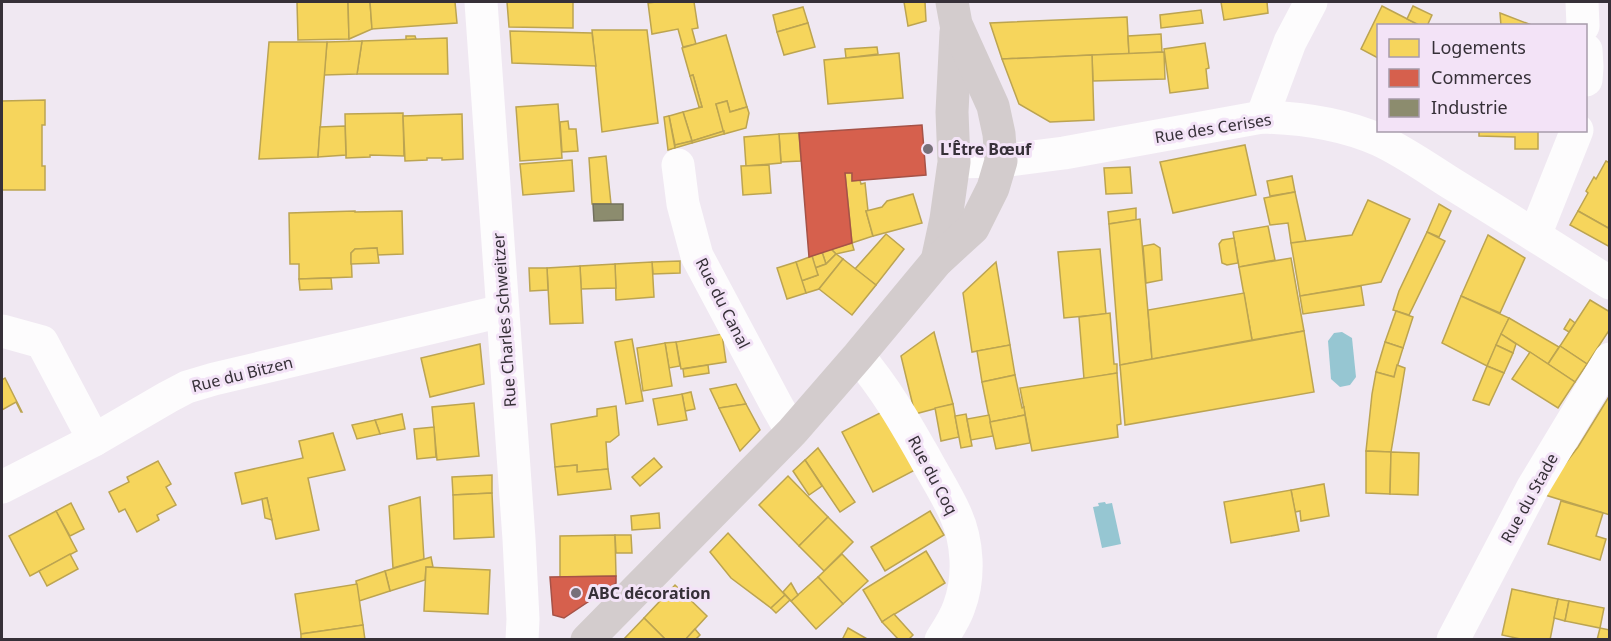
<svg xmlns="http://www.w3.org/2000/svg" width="1611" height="641" font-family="'Noto Sans',sans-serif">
<rect width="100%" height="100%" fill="#f0e8f2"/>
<g fill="#96c6d2">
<path d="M1342,332L1352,338L1356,377L1350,385L1340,387L1331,379L1328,341L1334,333Z"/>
<path d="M1105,502L1106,504L1112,503L1121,544L1102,548L1093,507L1099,506L1098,503Z"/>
</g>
<g fill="#f6d55c" stroke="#bca451" stroke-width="1.5">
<path d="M297,2H348L349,39L298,40Z"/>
<path d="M348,2H370L372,29L349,39Z"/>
<path d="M370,2H455L457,23L372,29Z"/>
<path d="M507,2H573V28L509,27Z"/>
<path d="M656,2H694L698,28L692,29L696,44L683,47L678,29L652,34L648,3Z"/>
<path d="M904,2H925L926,21L908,26Z"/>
<path d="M1221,2H1267L1268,13L1224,20Z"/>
<path d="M1382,6L1421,26H1378V58L1361,49Z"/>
<path d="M1413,6L1432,15L1427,26H1421L1407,19Z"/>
<path d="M803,7L808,23L777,32L773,15Z"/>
<path d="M1201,10L1203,23L1161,28L1160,15Z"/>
<path d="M1500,13L1534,26H1501Z"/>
<path d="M1127,17L1129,54L1092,55L1002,59L990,23Z"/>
<path d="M808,23L815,47L784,55L777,32Z"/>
<path d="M592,30H647L658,123L602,132Z"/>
<path d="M510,31L592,33L596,66L512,63Z"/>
<path d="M1161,34L1162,52L1129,54L1128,36Z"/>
<path d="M726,35L747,107L730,112L727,101L716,104L724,131L692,141L683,112L702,107L693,75L690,76L682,48Z"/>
<path d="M406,36H415L416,39L406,40Z"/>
<path d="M447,38L448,74H357L362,41Z"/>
<path d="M362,41L357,74L324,75L327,42Z"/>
<path d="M269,42H327L318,157L259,159Z"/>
<path d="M1205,43L1209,68L1206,69L1208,88L1170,93L1164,49Z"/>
<path d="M877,47L878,54L846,58L845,49Z"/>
<path d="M1164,52L1165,79L1093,81L1092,55Z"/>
<path d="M899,53L903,98L828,104L824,60Z"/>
<path d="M1092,55L1094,120L1050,122L1019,104L1002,59Z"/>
<path d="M693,75L702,107H699L690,76Z"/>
<path d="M45,100V125H42V166H45V190H2V101Z"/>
<path d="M727,101L730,112L747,107L749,113L746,128L724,134L716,104Z"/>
<path d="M558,104L562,158L520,161L516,107Z"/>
<path d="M683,112L692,141L675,145L669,116Z"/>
<path d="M403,113L404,156L370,155V157L346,158L345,114Z"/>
<path d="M462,114L463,159L442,160V158H427V160L405,161L403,116Z"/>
<path d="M669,116L675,148L668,150L664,117Z"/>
<path d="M568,121L569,129H576L578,151L562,152L560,122Z"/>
<path d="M345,126L346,155L318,157L320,127Z"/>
<path d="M1479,130H1538V149H1515V137L1479,136Z"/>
<path d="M724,131V134L692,143V141Z"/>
<path d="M799,133L801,161L781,162L779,134Z"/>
<path d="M779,134L781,163L746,166L744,137Z"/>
<path d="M692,141V143L675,148V145Z"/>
<path d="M1245,145L1256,195L1173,213L1160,162Z"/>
<path d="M606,156L611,204H592L589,158Z"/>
<path d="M572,160L574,191L523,195L520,164Z"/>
<path d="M1606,161L1610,163V229L1578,211L1588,193L1586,191L1594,177L1596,179Z"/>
<path d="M769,165L771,193L743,195L741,166Z"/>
<path d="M1130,167L1132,193L1106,194L1104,168Z"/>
<path d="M845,173H852V181L860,180L861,184L865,183L868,211H866L873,236L852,243Z"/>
<path d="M1292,176L1295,192L1270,196L1267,181Z"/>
<path d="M1295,192L1306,242L1291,243L1288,223L1270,225L1264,198Z"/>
<path d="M913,194L922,223L873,236L866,211L882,207L887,201Z"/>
<path d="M1368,200L1410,219L1381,282L1300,296L1291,243L1352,235Z"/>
<path d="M1439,204L1451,211L1439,237L1427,232Z"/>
<path d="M1136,208V220L1109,224L1108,212Z"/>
<path d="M355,211V212L402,211L403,254L377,255V248L355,249L351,253L352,277L299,279V264H290L289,213Z"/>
<path d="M1578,211L1610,229V247L1570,225Z"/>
<path d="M1140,219L1152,359L1120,365L1109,224Z"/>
<path d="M1268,226L1275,260L1239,267L1233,232Z"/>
<path d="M1427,232L1445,241L1409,315L1393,310L1399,291Z"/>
<path d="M886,234L904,249L876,285L855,269Z"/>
<path d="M1488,235L1525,258L1500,313L1461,296Z"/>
<path d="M1234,238L1238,263L1227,265L1222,263L1219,244L1222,240Z"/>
<path d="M852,243L854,250L836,254L831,249Z"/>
<path d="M1154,244L1160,248L1162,280L1146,283L1143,246Z"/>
<path d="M377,248L379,263L351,264V253L355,249Z"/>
<path d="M831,249L836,254L826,264L822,252Z"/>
<path d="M1100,249L1106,314L1064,318L1058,252Z"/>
<path d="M822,252L826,264L815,268L812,256Z"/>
<path d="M836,254L843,259L819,289L806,293L801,281L818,275L815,268L826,264Z"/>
<path d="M812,256L818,275L801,281L796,262Z"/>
<path d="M1291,258L1304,331L1252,340L1239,267Z"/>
<path d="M843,259L876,285L852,315L819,289Z"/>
<path d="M680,261V273L653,274L652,262Z"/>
<path d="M652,262L654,297L616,300L615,264Z"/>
<path d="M796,262L806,293L787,299L777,268Z"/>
<path d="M996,262L1010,345L972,352L963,293Z"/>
<path d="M615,264L616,288L581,289L580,266Z"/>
<path d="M580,266L583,323L550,324L547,268Z"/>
<path d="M529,268H547L548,290L530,291Z"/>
<path d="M331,278L332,289L300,290L299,279Z"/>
<path d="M1361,286L1364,305L1303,314L1300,296Z"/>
<path d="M1244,293L1252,340L1152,359L1148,310Z"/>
<path d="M1461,296L1509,318L1487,366L1442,343Z"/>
<path d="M1590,300L1610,312V329L1587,364L1560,346Z"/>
<path d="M1396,311L1413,317L1403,348L1385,342Z"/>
<path d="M1110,313L1114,364H1117V373L1084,379L1079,317Z"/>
<path d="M1509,318L1559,347L1548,364L1501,334Z"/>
<path d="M1570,319L1575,323L1569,332L1564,329Z"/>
<path d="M1304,331L1314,392L1125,425L1120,365Z"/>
<path d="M934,332L953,404L915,414L901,356Z"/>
<path d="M722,334L726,362L681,369L676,342Z"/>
<path d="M1501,334L1516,344L1513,353L1496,345Z"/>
<path d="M632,339L643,401L626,404L615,342Z"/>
<path d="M676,342L680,366L669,368L665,343Z"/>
<path d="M1385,342L1403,348L1394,377L1376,372Z"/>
<path d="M665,343L672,386L643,391L637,348Z"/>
<path d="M480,344L484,384L430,397L421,358Z"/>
<path d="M1010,345L1015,375L982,382L977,351Z"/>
<path d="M1496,345L1513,353L1504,373L1487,366Z"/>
<path d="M1560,346L1587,364L1575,382L1548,364Z"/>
<path d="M1530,352L1575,382L1558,408L1512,379Z"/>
<path d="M708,365L709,373L684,377L683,369Z"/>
<path d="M1397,365L1405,368L1391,452L1366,451L1372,394L1376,372L1394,377Z"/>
<path d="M1487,366L1504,373L1489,405L1473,400Z"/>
<path d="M1117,373L1121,424L1117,425L1118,437L1032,451L1020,388Z"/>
<path d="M1015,375L1022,408L1024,407L1025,415L990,422L982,382Z"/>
<path d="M5,378L22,412H21L16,402L2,410V380Z"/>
<path d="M736,384L746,404L719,408L710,389Z"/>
<path d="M691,392L695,409L685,411L682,394Z"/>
<path d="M682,394L687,420L658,425L653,399Z"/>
<path d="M1610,395V515L1542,494L1578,447Z"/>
<path d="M474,403L479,456L437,460L432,407Z"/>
<path d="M746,404L760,430L740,451L719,408Z"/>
<path d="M953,404L959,437L941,441L935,408Z"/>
<path d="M616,406L619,435L610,442H606L608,469L577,472V465L555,467L551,424L597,416V409Z"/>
<path d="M884,411L915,470L873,492L842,432Z"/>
<path d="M402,414L405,429L380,434L375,420Z"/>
<path d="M966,414L972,446L961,448L955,416Z"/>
<path d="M989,415L993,436L971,440L967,419Z"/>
<path d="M1025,415L1030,443L996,449L990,422Z"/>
<path d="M375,420L380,434L357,439L352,425Z"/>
<path d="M434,427L436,457L417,459L414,429Z"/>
<path d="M333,433L345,470L308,478L319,530L276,539L267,498L242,504L235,473L303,458L299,441Z"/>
<path d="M818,448L855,502L840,512L805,460Z"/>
<path d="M1366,451L1391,452L1390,494L1366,493Z"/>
<path d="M1391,452L1419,453L1418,495L1390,494Z"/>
<path d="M654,458L662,467L640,486L632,477Z"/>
<path d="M805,460L822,486L809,495L793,471Z"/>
<path d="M158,461L171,484L166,487L176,505L157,515L159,520L137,532L125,509L119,512L109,492L129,482L127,477Z"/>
<path d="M577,465V472L608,469L611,489L558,495L555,467Z"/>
<path d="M492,475V493L453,495L452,477Z"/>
<path d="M788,476L828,517L799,546L759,505Z"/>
<path d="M1324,484L1329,516L1301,521L1300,511L1295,512L1291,490Z"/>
<path d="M1291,490L1299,531L1231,543L1224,502Z"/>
<path d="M492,493L494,537L454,539L453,495Z"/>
<path d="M420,497L424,559L393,568L389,506Z"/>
<path d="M267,498L272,520L265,518L262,499Z"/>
<path d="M1561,501L1603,513L1596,536L1606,539L1600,560L1548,544Z"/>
<path d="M71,503L84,529L70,536L56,511Z"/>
<path d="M56,511L77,551L30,576L9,536Z"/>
<path d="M930,511L944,535L885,571L871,547Z"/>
<path d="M659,513L660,528L632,530L631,516Z"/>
<path d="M828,517L853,542L824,571L799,546Z"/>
<path d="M728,533L785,595L771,608L731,578L710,552Z"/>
<path d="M615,535L616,576L560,577V536Z"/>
<path d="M615,535H631L632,553H616Z"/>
<path d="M926,551L945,583L882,622L863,590Z"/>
<path d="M70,554L78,569L47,586L39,571Z"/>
<path d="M842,554L868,581L843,604L818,577Z"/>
<path d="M431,557L433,567H426L425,580L390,591L385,571Z"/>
<path d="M426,567L490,570L488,614L424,611Z"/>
<path d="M385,571L390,591L359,601L356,581Z"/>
<path d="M818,577L843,604L816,629L791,601Z"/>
<path d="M791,583L798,595L791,601L783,592Z"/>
<path d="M357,584L363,625L301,634L295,594Z"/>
<path d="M675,585L707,616L685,640H666L644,618Z"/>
<path d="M1512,589L1558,599L1550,640H1525L1502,635Z"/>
<path d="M785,595L790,600L776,613L771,608Z"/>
<path d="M1558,599L1569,601L1565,621L1554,618Z"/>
<path d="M1569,601L1604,608L1600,628L1565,621Z"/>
<path d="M894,614L913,635L908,640H899L882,622Z"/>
<path d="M644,618L666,640H623Z"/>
<path d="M363,625L365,640H301V634Z"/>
<path d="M848,628L869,640H842Z"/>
<path d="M1600,628L1610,630V640H1597Z"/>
<path d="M695,629L700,635L695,640H685Z"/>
</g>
<g fill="#d6604d" stroke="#a65247" stroke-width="1.5">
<path d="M922,125L926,175L852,181V173H845L852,243L809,257L799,133Z"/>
<path d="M616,576V583L564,618L553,615L550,577Z"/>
</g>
<path fill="#8c8c6e" stroke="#72705e" stroke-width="1.5" d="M593,204H623V220L594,221Z"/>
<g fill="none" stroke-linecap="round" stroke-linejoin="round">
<g stroke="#fdfcfd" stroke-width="33">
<path d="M481,2L519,539L523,619L522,640"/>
<path d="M1582,2L1583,26"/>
<path d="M1586,50L1587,67L1586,80"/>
<path d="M1262,117L1290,42L1311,2"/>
<path d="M954,162L1001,161L1064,153L1262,117C1302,118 1343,124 1379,140C1405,152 1430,170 1454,185C1506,217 1558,250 1610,283"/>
<path d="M678,165L683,204L697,256L777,406L792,432"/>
<path d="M1535,235L1577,130"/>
<path d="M2,331L42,342L94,440"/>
<path d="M858,356C885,388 903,419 924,456C934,475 946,493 955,513C968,541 970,578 959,607C955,619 948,629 941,640"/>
<path d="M2,487L94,440L168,397L187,387L214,379L502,311"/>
<path d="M1453,640L1533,487L1610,359"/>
</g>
<g stroke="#d3cccd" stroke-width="33">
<path d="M937,261L946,219L954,162L952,112L956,32"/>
<path d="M587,640L792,432L858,356L937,261L973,228L993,188L1001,161L999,134L993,106L956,24L952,2"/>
</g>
</g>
<g fill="#777079" stroke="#f3e3f7" stroke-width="2">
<circle cx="928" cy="149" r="6"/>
<circle cx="576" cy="593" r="6"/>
</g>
<g text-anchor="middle" stroke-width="6" stroke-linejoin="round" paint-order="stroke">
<g font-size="16" fill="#363038" stroke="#f3e3f7">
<text transform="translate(1213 128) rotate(-9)" y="6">Rue des Cerises</text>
<text transform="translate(723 303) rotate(63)" y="6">Rue du Canal</text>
<text transform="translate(504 320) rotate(-94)" y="6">Rue Charles Schweitzer</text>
<text transform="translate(242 374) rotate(-14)" y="6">Rue du Bitzen</text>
<text transform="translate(933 475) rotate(62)" y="6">Rue du Coq</text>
<text transform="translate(1529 498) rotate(-61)" y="6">Rue du Stade</text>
</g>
<g font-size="16" font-weight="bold" fill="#363038" stroke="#f3e3f7" text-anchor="start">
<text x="940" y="155">L'Être Bœuf</text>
<text x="588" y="599">ABC décoration</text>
</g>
</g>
<rect width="1611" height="641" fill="none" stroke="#363038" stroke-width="6"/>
<rect x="1377" y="24" width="210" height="108" fill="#f3e3f7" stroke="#a79bab" stroke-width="1.5"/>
<rect x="1389" y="39" width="30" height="18" fill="#f6d55c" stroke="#a79bab" stroke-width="1.5"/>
<text x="1431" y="54" font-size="18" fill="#363038">Logements</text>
<rect x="1389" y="69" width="30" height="18" fill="#d6604d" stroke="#a79bab" stroke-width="1.5"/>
<text x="1431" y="84" font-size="18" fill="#363038">Commerces</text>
<rect x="1389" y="99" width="30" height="18" fill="#8c8c6e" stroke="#a79bab" stroke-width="1.5"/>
<text x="1431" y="114" font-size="18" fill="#363038">Industrie</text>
</svg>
